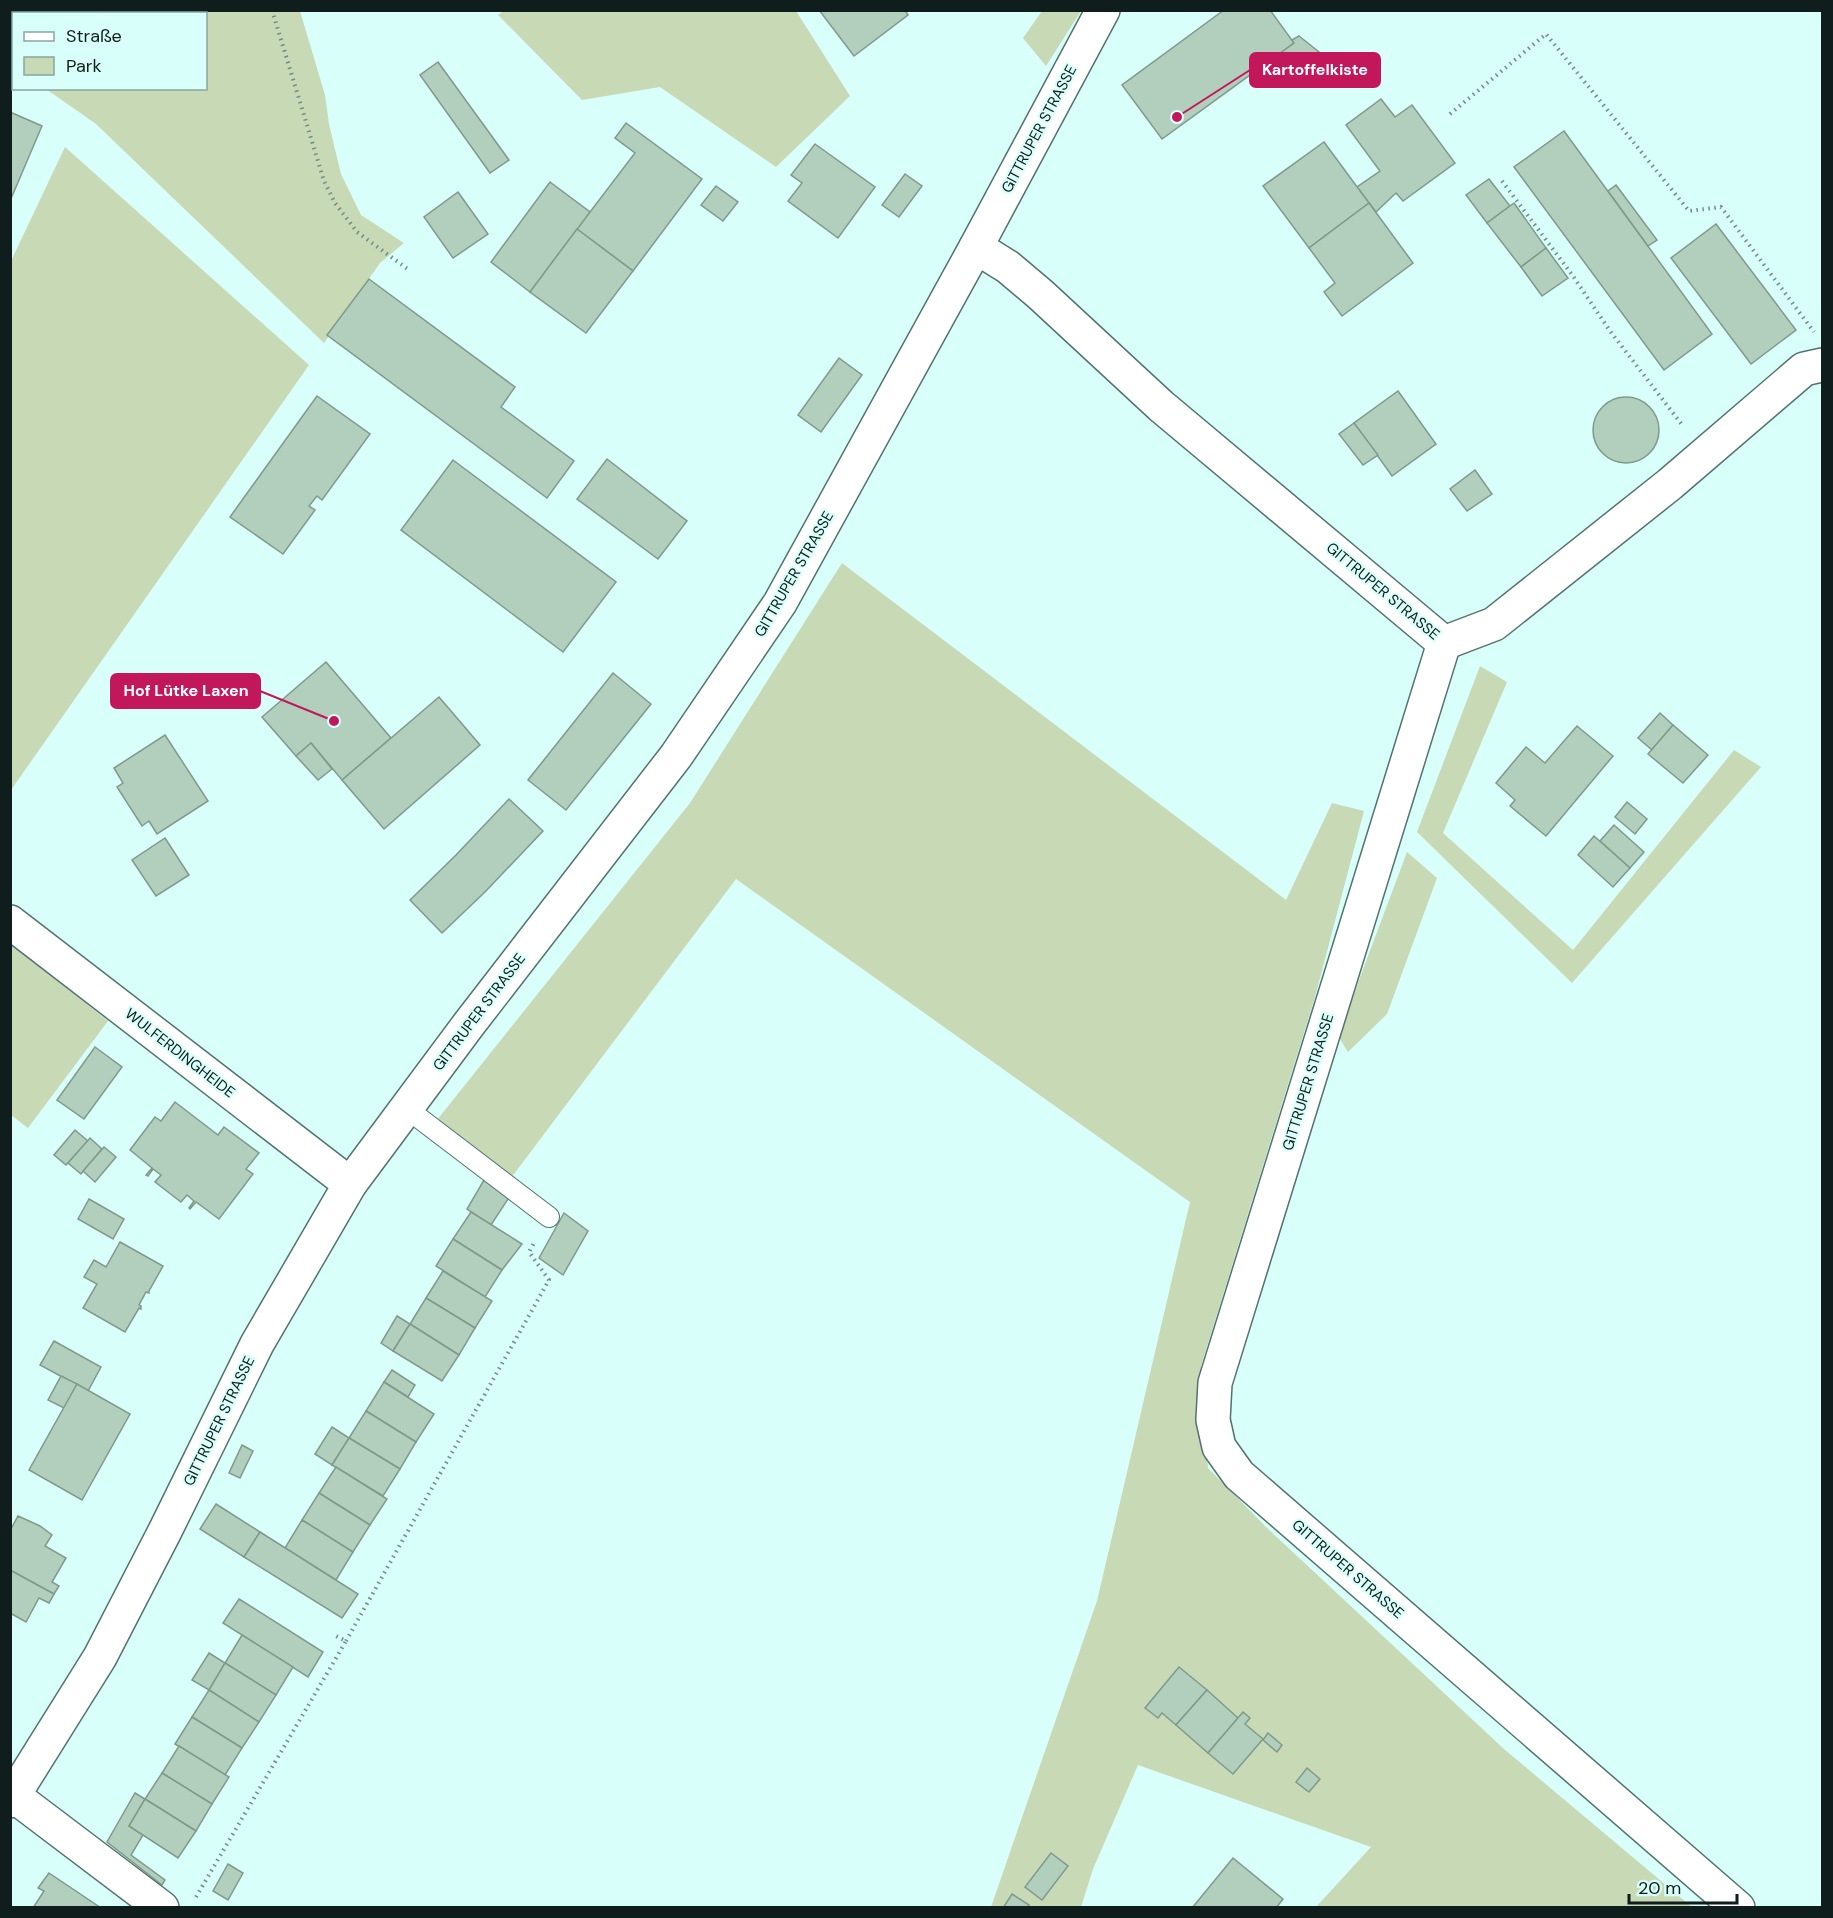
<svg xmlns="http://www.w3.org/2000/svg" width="1833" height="1918" font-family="'DM Sans',sans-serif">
<rect width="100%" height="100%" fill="#d9fffa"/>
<g fill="#c8d9b6">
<path d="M505,10L796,11L850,96L776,167L660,87L582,100L498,15Z"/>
<path d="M11,11H300L325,95L329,124L341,174L361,215L404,243L380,263L324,343L96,124L46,89L206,88V14H14L13,65L11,63Z"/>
<path d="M1042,11H1081L1046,66L1023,38Z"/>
<path d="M65,147L309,365L11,790V261Z"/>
<path d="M842,563L1286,900L1332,803L1364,811L1315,997L1201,1366L1208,1468L1266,1527L1504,1749L1692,1907H1316L1371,1847L1138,1765L1093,1869L1081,1907H991L1097,1601L1190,1202L736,879L511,1178L437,1120L690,803Z"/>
<path d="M1480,666L1507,682L1443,833L1573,950L1734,750L1761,767L1572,983L1417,832Z"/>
<path d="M1407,852L1437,878L1387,1014L1348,1052L1338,1036Z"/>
<path d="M10,943L108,1021L28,1128L11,1115Z"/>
</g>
<g fill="#b2cfbd" stroke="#7f9a89" stroke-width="1.5">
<path d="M819,10H905L908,15L854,56Z"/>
<path d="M1224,10H1270L1294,43L1162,139L1122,85Z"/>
<path d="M1299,36L1333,63L1314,86L1276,56L1294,43L1292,40Z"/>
<path d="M438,62L509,160L490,173L420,75Z"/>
<path d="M1381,99L1395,117L1412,105L1455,163L1403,201L1396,193L1376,212L1357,187L1380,171L1346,125Z"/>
<path d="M10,112L42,126L10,201Z"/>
<path d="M626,123L702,179L633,271L577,229L635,153L615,138Z"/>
<path d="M1564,131L1712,334L1664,370L1514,167Z"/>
<path d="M1324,142L1369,203L1309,248L1263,186Z"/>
<path d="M815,144L875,187L838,238L788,201L802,183L791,175Z"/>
<path d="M905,174L922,186L899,217L882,205Z"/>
<path d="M1489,179L1510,206L1487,223L1466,195Z"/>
<path d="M550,182L590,212L530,292L491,262Z"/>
<path d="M1616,185L1657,240L1648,246L1608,191Z"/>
<path d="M716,186L738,202L723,221L701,205Z"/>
<path d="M458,192L488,234L453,258L424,217Z"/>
<path d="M1369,203L1413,263L1342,316L1324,292L1335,283L1309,248Z"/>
<path d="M1514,203L1546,248L1521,267L1487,223Z"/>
<path d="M1716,224L1796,330L1751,364L1671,258Z"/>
<path d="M577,229L633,271L586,333L530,292Z"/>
<path d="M1546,248L1568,278L1542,296L1521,267Z"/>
<path d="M369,279L515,387L501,407L574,461L547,498L327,335Z"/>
<path d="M839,358L862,375L821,432L798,415Z"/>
<path d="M1398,391L1436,444L1392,476L1354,423Z"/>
<path d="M317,396L370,434L322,500L317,496L309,506L315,510L283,554L230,517Z"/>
<circle cx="1626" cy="430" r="33"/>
<path d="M1354,423L1378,455L1363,465L1339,434Z"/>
<path d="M607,459L687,521L658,559L577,499Z"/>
<path d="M453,460L616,582L563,652L401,530Z"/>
<path d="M1475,470L1492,494L1467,511L1450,489Z"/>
<path d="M326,662L391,738L342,780L311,743L296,756L262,717Z"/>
<path d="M613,673L651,704L566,810L528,780Z"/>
<path d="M439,697L480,745L384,829L342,780Z"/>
<path d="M1660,713L1673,725L1652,750L1638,738Z"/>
<path d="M1673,725L1708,755L1683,783L1648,754Z"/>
<path d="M1577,726L1613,756L1546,836L1510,806L1515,800L1496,783L1526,747L1545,763Z"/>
<path d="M165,735L208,801L157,834L149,821L142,826L117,787L123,783L114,768Z"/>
<path d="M311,743L332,769L318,780L296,756Z"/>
<path d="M509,799L543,831L485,892L442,933L410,900L456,855Z"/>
<path d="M1627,802L1647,819L1635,834L1615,817Z"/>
<path d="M1614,825L1644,852L1630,868L1600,841Z"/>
<path d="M1594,836L1630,868L1613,887L1578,855Z"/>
<path d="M165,838L189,875L156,896L132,860Z"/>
<path d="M95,1047L122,1067L84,1119L57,1100Z"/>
<path d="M175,1102L218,1135L224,1127L259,1153L246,1169L253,1174L219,1219L196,1202L190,1209L189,1208L194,1201L187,1195L181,1202L155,1182L161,1175L153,1169L148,1176L146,1175L152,1168L130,1150L155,1117L161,1121Z"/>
<path d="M75,1130L88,1141L66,1165L54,1155Z"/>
<path d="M90,1138L102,1149L81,1174L68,1163Z"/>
<path d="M104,1147L116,1157L95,1182L83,1171Z"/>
<path d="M484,1180L510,1196L491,1225L467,1209Z"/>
<path d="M89,1199L124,1219L113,1239L78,1219Z"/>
<path d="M471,1212L522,1244L502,1270L453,1239Z"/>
<path d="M564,1213L588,1231L563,1275L539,1258Z"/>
<path d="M453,1239L502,1270L485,1297L436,1266Z"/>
<path d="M120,1242L163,1266L149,1291V1293L146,1292L139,1305L141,1306V1309L139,1308L125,1332L83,1308L97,1284L84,1277L94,1260L106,1267Z"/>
<path d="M443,1271L492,1301L475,1328L426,1298Z"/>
<path d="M426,1298L475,1328L459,1355L410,1324Z"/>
<path d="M397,1316L410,1324L393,1351L381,1343Z"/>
<path d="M410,1324L459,1355L442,1381L393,1351Z"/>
<path d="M54,1341L101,1367L88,1391L40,1365Z"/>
<path d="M392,1370L415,1385L408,1397L384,1382Z"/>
<path d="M61,1376L77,1384L64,1408L48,1400Z"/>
<path d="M384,1382L434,1414L416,1442L366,1411Z"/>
<path d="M77,1384L130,1414L82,1500L29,1470Z"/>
<path d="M366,1411L416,1442L400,1469L349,1438Z"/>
<path d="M332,1427L349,1438L332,1465L315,1454Z"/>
<path d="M349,1438L400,1469L383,1496L332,1465Z"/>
<path d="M242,1445L253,1451L240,1478L229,1473Z"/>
<path d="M336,1467L387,1499L370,1525L319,1493Z"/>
<path d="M319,1493L370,1525L353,1552L302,1520Z"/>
<path d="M216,1504L260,1532L244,1557L200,1529Z"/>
<path d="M18,1516L40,1526L52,1535L45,1546L66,1558L52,1582L59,1586L54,1594L10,1570V1526L12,1527Z"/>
<path d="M302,1520L353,1552L336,1580L285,1548Z"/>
<path d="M260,1532L358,1594L342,1618L244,1557Z"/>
<path d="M10,1570L54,1594L49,1603L39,1598L26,1622L10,1613Z"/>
<path d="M239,1599L323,1652L308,1677L223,1623Z"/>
<path d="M242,1635L293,1667L276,1695L225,1663Z"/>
<path d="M209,1653L225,1663L209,1690L192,1680Z"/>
<path d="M225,1663L276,1695L259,1722L209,1690Z"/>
<path d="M1179,1667L1207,1690L1176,1725L1162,1713L1158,1718L1145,1708Z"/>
<path d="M209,1690L259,1722L242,1748L192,1717Z"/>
<path d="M1207,1690L1238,1718L1208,1753L1176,1725Z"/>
<path d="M1243,1712L1250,1718L1245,1724L1263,1739L1233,1774L1208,1753Z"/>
<path d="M192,1717L242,1748L225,1775L175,1744Z"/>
<path d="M1268,1733L1282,1745L1277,1752L1263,1740Z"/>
<path d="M179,1746L229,1777L212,1804L162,1773Z"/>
<path d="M1307,1768L1320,1779L1309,1792L1296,1782Z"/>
<path d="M162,1773L212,1804L196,1831L145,1799Z"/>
<path d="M135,1793L145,1799L129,1826L143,1835L131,1855L165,1880L162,1885L107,1842Z"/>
<path d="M145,1799L196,1831L178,1858L129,1826Z"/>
<path d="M1051,1853L1068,1866L1042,1900L1025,1887Z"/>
<path d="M1233,1858L1283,1899L1276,1908H1192Z"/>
<path d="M228,1864L243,1873L228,1900L213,1891Z"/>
<path d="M49,1873L101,1908H33L44,1891L38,1888Z"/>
<path d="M1012,1894L1029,1905L1027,1908H1003Z"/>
</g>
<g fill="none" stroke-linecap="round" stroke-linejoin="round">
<defs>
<path id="service" d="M406,1108L549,1217"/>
<g id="minor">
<path d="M976,247L1008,267L1040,294L1161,406L1444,643L1215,1383L1213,1420L1219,1447L1239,1475L1738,1908"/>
<path d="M1444,643L1494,624L1670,484L1804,369L1822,365"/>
<path d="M10,922L350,1184"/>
<path d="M14,1796L162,1908"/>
</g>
<path id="tertiary" d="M10,1801L100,1657L165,1531L257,1344L350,1184L469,1024L676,756L780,603L976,247L1103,10"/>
</defs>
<use href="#service" stroke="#52736f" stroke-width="22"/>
<use href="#minor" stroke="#52736f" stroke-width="36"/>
<use href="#tertiary" stroke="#52736f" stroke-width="36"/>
<g stroke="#718b88" stroke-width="4" stroke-dasharray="1.5 4.5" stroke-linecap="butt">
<path d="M272,10L324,181L335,203L357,232L409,270"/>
<path d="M1450,114L1546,34L1689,211L1721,207L1814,332"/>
<path d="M1502,181L1573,276L1610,331L1683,426"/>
<path d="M346,1641L549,1280L529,1252L535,1241"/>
<path d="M196,1897L346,1641L336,1636"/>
</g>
<use href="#service" stroke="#fff" stroke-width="20"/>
<use href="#minor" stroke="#fff" stroke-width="33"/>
<use href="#tertiary" stroke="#fff" stroke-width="33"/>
</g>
<g text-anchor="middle" stroke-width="4.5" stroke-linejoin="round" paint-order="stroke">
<g font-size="15" fill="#0f1d1c" stroke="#d9fffa">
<text transform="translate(1039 129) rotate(-62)" y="5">GITTRUPER STRASSE</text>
<text transform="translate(794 574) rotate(-60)" y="5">GITTRUPER STRASSE</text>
<text transform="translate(1383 591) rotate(40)" y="5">GITTRUPER STRASSE</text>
<text transform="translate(479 1012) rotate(-53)" y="5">GITTRUPER STRASSE</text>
<text transform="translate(180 1053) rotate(38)" y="5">WULFERDINGHEIDE</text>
<text transform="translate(1308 1082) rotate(-73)" y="5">GITTRUPER STRASSE</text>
<text transform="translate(219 1421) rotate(-64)" y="5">GITTRUPER STRASSE</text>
<text transform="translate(1348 1569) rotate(41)" y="5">GITTRUPER STRASSE</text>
</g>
</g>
<path fill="none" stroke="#c2185b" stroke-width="2" d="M1177 117L1250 70M334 721L260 691"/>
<g fill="#c2185b" stroke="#d9fffa" stroke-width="2">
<circle cx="1177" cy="117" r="6"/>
<circle cx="334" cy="721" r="6"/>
</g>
<g fill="#c2185b" stroke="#c2185b" stroke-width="2">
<rect x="1250" y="53" width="130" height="34" rx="6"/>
<rect x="111" y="674" width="149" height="34" rx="6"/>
</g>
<g font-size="16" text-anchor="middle" font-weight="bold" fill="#fff">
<text x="1315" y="75">Kartoffelkiste</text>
<text x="186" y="696">Hof Lütke Laxen</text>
</g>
<rect width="1833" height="1918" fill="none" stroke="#0f1d1c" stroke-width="24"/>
<rect x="12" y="12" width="195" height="78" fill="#d9fffa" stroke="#88a5a1" stroke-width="1.5"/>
<rect x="24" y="32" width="30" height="9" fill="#ffffff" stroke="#88a5a1" stroke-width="1.5"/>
<text x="66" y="42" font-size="18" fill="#0f1d1c">Straße</text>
<rect x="24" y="57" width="30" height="18" fill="#c8d9b6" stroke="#88a5a1" stroke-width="1.5"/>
<text x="66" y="72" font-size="18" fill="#0f1d1c">Park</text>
<path d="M1629 1894v9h108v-9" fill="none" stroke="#0f1d1c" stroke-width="3"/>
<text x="1638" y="1894" font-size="18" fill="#0f1d1c" stroke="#d9fffa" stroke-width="4.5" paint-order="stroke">20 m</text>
</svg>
